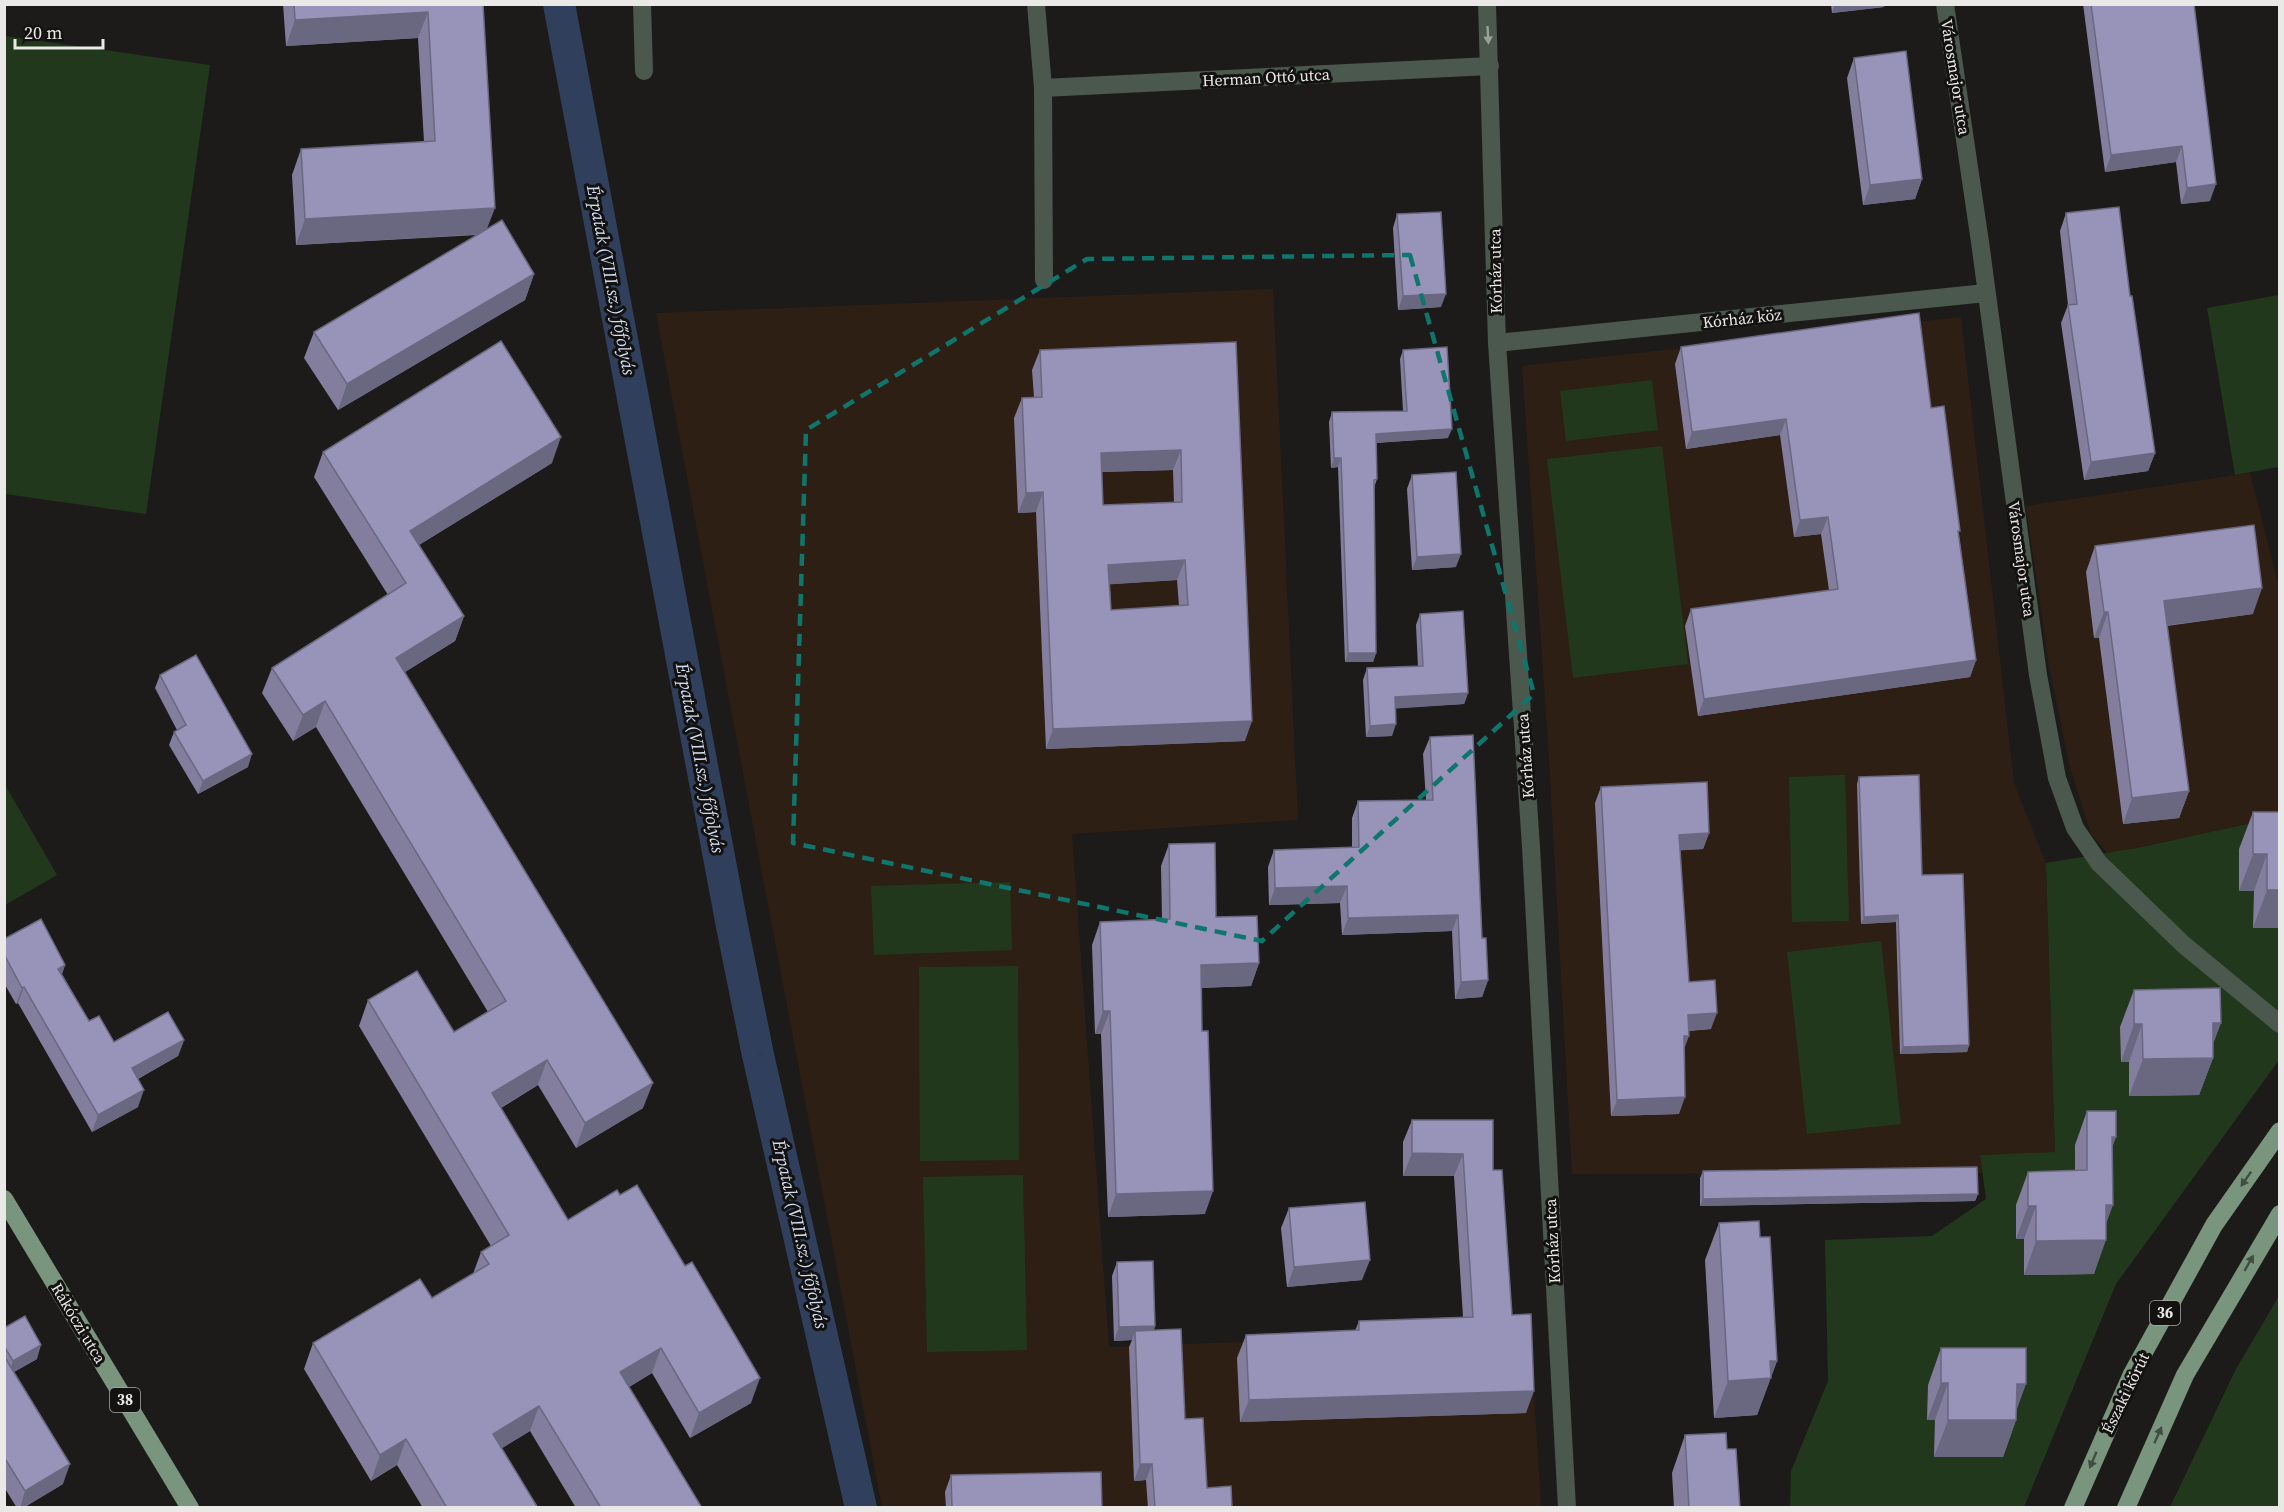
<svg xmlns="http://www.w3.org/2000/svg" width="2284" height="1512" font-family="'Source Serif 4',serif">
<rect width="100%" height="100%" fill="#1c1b19"/>
<g fill="#2e1f14">
<path d="M1273,289L1298,820L1072,834L1109,1347L1530,1331L1541,1507H882L656,313Z"/>
<path d="M1961,317L2014,783L2046,863L2055,1153L1980,1155L1982,1173L1572,1174L1548,742L1522,366Z"/>
<path d="M2250,473L2279,587V817L2108,854L2091,834L2069,764L2049,666L2026,506Z"/>
</g>
<g fill="#22381c">
<path d="M5,36L210,65L146,514L5,494Z"/>
<path d="M2279,295V467L2235,475L2207,308Z"/>
<path d="M1652,380L1658,430L1566,441L1560,391Z"/>
<path d="M1662,446L1688,664L1573,678L1547,459Z"/>
<path d="M1845,775L1849,921L1792,922L1789,777Z"/>
<path d="M4,783L57,875L5,905H4Z"/>
<path d="M2279,817V1060L2116,1284L2024,1507L1790,1508L1791,1471L1828,1381L1825,1240L1932,1236L1986,1199L1980,1155L2055,1152L2046,863L2137,848Z"/>
<path d="M1010,882L1012,950L874,955L871,886Z"/>
<path d="M1881,941L1901,1124L1807,1134L1787,952Z"/>
<path d="M1018,966L1019,1160L920,1161L919,967Z"/>
<path d="M1023,1175L1027,1350L927,1352L923,1177Z"/>
<path d="M2279,1296V1507H2170L2236,1369Z"/>
</g>
<g fill="none" stroke-linecap="round" stroke-linejoin="round">
<path stroke="#303f5c" stroke-width="32" d="M559,4L732,926L758,1055L861,1508"/>
<g stroke="#4a584d" stroke-width="18">
<path d="M642,4L644,71"/>
<path d="M1036,4L1043,88L1490,66"/>
<path d="M1487,4L1497,343L1531,847L1567,1508"/>
<path d="M1945,4L1980,242L2038,675L2057,778L2075,828L2099,863L2184,945L2280,1024"/>
<path d="M1043,88L1044,280"/>
<path d="M1497,343L1986,293"/>
</g>
<g stroke="#79957e" stroke-width="18">
<path d="M4,1199L190,1508"/>
<path d="M2073,1508L2132,1374L2214,1225L2280,1131"/>
<path d="M2126,1508L2185,1375L2280,1214"/>
</g>
</g>
<g fill="#837e9e" fill-rule="evenodd">
<path d="M283,4H483L487,229L534,274L525,300L338,410L304,358L314,332L477,235L296,245L292,175L301,149L424,142L418,38L286,46Z"/>
<path d="M1831,4H1885L1884,7L1832,13Z"/>
<path d="M2083,4H2194L2210,201L2181,204L2176,162L2105,172Z"/>
<path d="M1854,58L1922,179L1915,199L1863,205L1847,78Z"/>
<path d="M2066,213L2130,296L2155,453L2148,471L2084,480L2061,323L2068,305L2060,231Z"/>
<path d="M1397,214L1441,307L1398,310L1393,228Z"/>
<path d="M1236,342L1245,741L1046,749L1036,512L1018,513L1014,418L1022,398L1034,397L1032,370L1040,350ZM1173,470L1174,503L1103,505L1102,472ZM1177,580L1179,606L1111,610L1110,584Z"/>
<path d="M1681,347L1931,408L1959,536L1976,660L1970,677L1698,716L1685,626L1691,609L1829,590L1821,534L1794,537L1780,435L1686,449L1675,364Z"/>
<path d="M1403,350L1448,438L1376,443L1377,479L1374,488L1376,653L1373,662H1345L1338,467L1331,468L1329,422L1332,412L1403,411L1400,359Z"/>
<path d="M323,452L552,463L419,545L464,616L455,641L405,672L643,1108L576,1148L538,1085L501,1108L568,1220L751,1403L690,1438L652,1373L629,1387L702,1508H576L530,1431L502,1448L538,1508H423L397,1465L371,1481L304,1369L313,1343L432,1298L473,1274L481,1252L491,1246L359,1026L368,1000L454,1032L488,1012L316,727L293,741L262,693L272,668L388,595L314,477Z"/>
<path d="M1412,475L1456,567L1412,570L1407,489Z"/>
<path d="M2095,546L2253,614L2167,626L2189,791L2179,818L2123,824L2099,638H2094L2086,572Z"/>
<path d="M1420,614L1468,693L1464,704L1395,708L1392,736L1366,737L1363,680L1367,668L1418,667L1416,625Z"/>
<path d="M160,675L248,767L198,794L169,745L174,732L177,730L155,688Z"/>
<path d="M1430,737L1482,938L1488,980L1482,997L1455,999L1452,931L1342,935L1340,903L1269,905L1268,867L1274,850L1352,848V818L1358,801L1426,800L1423,754Z"/>
<path d="M1859,777L1922,875L1969,1045L1967,1052L1900,1054L1896,922L1861,924L1857,784Z"/>
<path d="M1601,787L1709,833L1703,849L1680,850L1689,982L1711,1029L1689,1031L1684,1050L1679,1114L1611,1116L1595,803Z"/>
<path d="M2253,812H2280V928H2253L2254,891H2239V849Z"/>
<path d="M1169,844L1216,917L1259,963L1251,986L1201,988L1205,1214L1108,1217L1101,1034H1095L1092,945L1100,922L1162,920L1161,866Z"/>
<path d="M4,939L65,965L62,974L89,1021L114,1042L184,1040L178,1056L138,1079V1107L92,1132L18,1003L16,1004L4,983Z"/>
<path d="M2134,990L2213,1058L2199,1095L2129,1096V1062H2121L2120,1027Z"/>
<path d="M2087,1111L2113,1148L2106,1225L2094,1274L2024,1275V1239H2016V1205L2028,1172L2075,1171V1145Z"/>
<path d="M1412,1120L1493,1170L1512,1315L1526,1413L1240,1422L1237,1358L1246,1335L1355,1331L1359,1321L1463,1317L1454,1176H1403V1142Z"/>
<path d="M1703,1171L1978,1194L1975,1201L1700,1206V1178Z"/>
<path d="M1289,1208L1362,1280L1287,1287L1281,1228Z"/>
<path d="M1719,1223L1760,1237L1777,1361L1757,1415L1714,1418L1705,1260Z"/>
<path d="M1117,1262L1155,1326L1154,1330L1185,1419L1207,1488L1232,1508H1148L1146,1480L1134,1481L1129,1347L1132,1340L1114,1341L1112,1276Z"/>
<path d="M4,1328L37,1359L14,1372L63,1484L23,1508H17L4,1487Z"/>
<path d="M1941,1348L2016,1411V1420L2003,1457H1934L1935,1420H1927L1928,1385Z"/>
<path d="M1685,1435L1727,1449L1740,1508H1674L1672,1473Z"/>
<path d="M951,1475L1102,1508H946L945,1492Z"/>
</g>
<g fill="#6a6781">
<path d="M1835,4H1885L1884,7L1832,13Z"/>
<path d="M428,12L418,38L286,46L295,20Z"/>
<path d="M2182,146L2176,162L2105,172L2111,155Z"/>
<path d="M1922,179L1915,199L1863,205L1870,185Z"/>
<path d="M2216,184L2210,201L2181,204L2187,188Z"/>
<path d="M495,208L485,234L296,245L305,219Z"/>
<path d="M534,274L525,300L338,410L347,384Z"/>
<path d="M1446,294L1441,307L1398,310L1403,296Z"/>
<path d="M1786,419L1780,435L1686,449L1692,432Z"/>
<path d="M1452,429L1448,438L1372,443L1376,434Z"/>
<path d="M561,437L552,463L401,556L410,531Z"/>
<path d="M1181,450L1173,470L1094,472L1101,453Z"/>
<path d="M2155,453L2148,471L2084,480L2091,462Z"/>
<path d="M1334,458H1341L1338,467L1331,468Z"/>
<path d="M1043,492L1036,512L1018,513L1026,493Z"/>
<path d="M1828,517L1821,534L1794,537L1800,520Z"/>
<path d="M1461,554L1456,567L1412,570L1417,557Z"/>
<path d="M1185,560L1177,580L1101,585L1108,565Z"/>
<path d="M2262,588L2253,614L2155,627L2164,601Z"/>
<path d="M2104,612H2108L2099,638H2094Z"/>
<path d="M464,616L455,641L387,683L396,658Z"/>
<path d="M1348,653H1376L1373,662H1345Z"/>
<path d="M1976,660L1970,677L1698,716L1704,699Z"/>
<path d="M1468,693L1464,704L1390,709L1395,697Z"/>
<path d="M325,701L316,727L293,741L303,715Z"/>
<path d="M1252,721L1245,741L1046,749L1053,729Z"/>
<path d="M1396,724L1392,736L1366,737L1370,726Z"/>
<path d="M252,754L248,767L198,794L203,781Z"/>
<path d="M2189,791L2179,818L2123,824L2132,798Z"/>
<path d="M1709,833L1703,849L1673,851L1679,835Z"/>
<path d="M2253,854H2267L2254,891H2239Z"/>
<path d="M1347,886L1340,903L1269,905L1275,888Z"/>
<path d="M2267,890H2280V928H2253Z"/>
<path d="M1458,915L1452,931L1342,935L1348,918Z"/>
<path d="M1898,915L1896,922L1861,924L1864,917Z"/>
<path d="M1259,963L1251,986L1193,988L1201,965Z"/>
<path d="M65,965L59,982L58,969Z"/>
<path d="M1488,980L1482,997L1455,999L1461,982Z"/>
<path d="M24,987L18,1003L16,1004L22,988Z"/>
<path d="M1103,1011H1110L1101,1034H1095Z"/>
<path d="M1717,1013L1711,1029L1682,1031L1688,1015Z"/>
<path d="M2213,1023H2221L2208,1058H2213L2199,1095L2129,1096L2143,1059Z"/>
<path d="M2134,1024H2142L2129,1062H2121Z"/>
<path d="M1684,1036H1689L1683,1052Z"/>
<path d="M184,1040L178,1056L126,1085L132,1068Z"/>
<path d="M1969,1045L1967,1052L1900,1054L1903,1047Z"/>
<path d="M547,1060L538,1085L483,1118L492,1093Z"/>
<path d="M653,1083L643,1108L576,1148L585,1123Z"/>
<path d="M144,1090L138,1107L92,1132L98,1115Z"/>
<path d="M1685,1097L1679,1114L1611,1116L1617,1100Z"/>
<path d="M2112,1137H2116L2104,1171Z"/>
<path d="M1412,1153L1463,1154L1454,1176H1403Z"/>
<path d="M1213,1191L1205,1214L1108,1217L1116,1194Z"/>
<path d="M1978,1194L1975,1201L1700,1206L1703,1199Z"/>
<path d="M2106,1205H2113L2101,1238Z"/>
<path d="M2028,1206H2036L2024,1239H2016Z"/>
<path d="M2106,1240L2094,1274L2024,1275L2036,1241Z"/>
<path d="M1370,1260L1362,1280L1287,1287L1294,1267Z"/>
<path d="M1155,1326L1150,1339L1135,1331L1132,1340L1114,1341L1119,1327Z"/>
<path d="M41,1345L37,1359L8,1375L13,1361Z"/>
<path d="M661,1348L652,1373L611,1398L620,1372Z"/>
<path d="M1770,1361H1777L1757,1415L1714,1418L1728,1381Z"/>
<path d="M760,1378L751,1403L690,1438L699,1413Z"/>
<path d="M1941,1383H1948L1935,1420H1927Z"/>
<path d="M2017,1384H2026L2013,1420H2016L2003,1457H1934L1948,1420Z"/>
<path d="M1534,1391L1526,1413L1240,1422L1249,1400Z"/>
<path d="M539,1406L530,1431L484,1459L493,1434Z"/>
<path d="M406,1439L397,1465L371,1481L380,1455Z"/>
<path d="M70,1464L63,1484L23,1508H20L25,1491Z"/>
<path d="M1140,1464H1152L1146,1480L1134,1481Z"/>
</g>
<g fill="#9893b8" stroke="#6a6781" stroke-width="1.5" fill-rule="evenodd">
<path d="M294,4H483L495,208L305,219L301,149L435,141L428,12L295,20Z"/>
<path d="M2091,4H2194L2216,184L2187,188L2182,146L2111,155Z"/>
<path d="M1906,51L1922,179L1870,185L1854,58Z"/>
<path d="M2119,207L2130,296H2132L2155,453L2091,462L2068,305L2077,304L2066,213Z"/>
<path d="M1441,212L1446,294L1403,296L1397,214Z"/>
<path d="M502,220L534,274L347,384L314,332Z"/>
<path d="M1919,313L1931,408L1944,406L1960,531H1958L1976,660L1704,699L1691,609L1838,589L1828,517L1800,520L1786,419L1692,432L1681,347Z"/>
<path d="M501,341L561,437L410,531L464,616L396,658L653,1083L585,1123L547,1060L492,1093L568,1220L617,1190L620,1195L637,1185L685,1266L692,1262L760,1378L699,1413L661,1348L620,1372L702,1508H601L539,1406L493,1434L538,1508H447L406,1439L380,1455L313,1343L420,1279L432,1298L489,1264L481,1252L509,1235L368,1000L417,971L454,1032L506,1001L325,701L303,715L272,668L406,583L323,452Z"/>
<path d="M1236,342L1252,721L1053,729L1043,492L1026,493L1022,398L1042,397L1040,350ZM1181,450L1182,502L1103,505L1101,453ZM1185,560L1188,605L1111,610L1108,565Z"/>
<path d="M1447,347L1452,429L1376,434L1377,479L1374,480L1376,653H1348L1341,458H1334L1332,412L1407,411L1403,350Z"/>
<path d="M1456,472L1461,554L1417,557L1412,475Z"/>
<path d="M2254,525L2262,588L2164,601L2189,791L2132,798L2108,612H2104L2095,546Z"/>
<path d="M1463,611L1468,693L1395,697L1396,724L1370,726L1367,668L1423,666L1420,614Z"/>
<path d="M196,655L252,754L203,781L174,732L186,725L160,675Z"/>
<path d="M1473,735L1482,938H1486L1488,980L1461,982L1458,915L1348,918L1347,886L1275,888L1274,850L1359,847L1358,801L1433,800L1430,737Z"/>
<path d="M1919,775L1922,875L1963,874L1969,1045L1903,1047L1898,915L1864,917L1859,777Z"/>
<path d="M1707,782L1709,833L1679,835L1689,982L1715,980L1717,1013L1688,1015L1689,1036H1684L1685,1097L1617,1100L1601,787Z"/>
<path d="M2253,812H2280V890H2267V854H2253Z"/>
<path d="M1215,843L1216,917L1257,916L1259,963L1201,965L1202,1031H1208L1213,1191L1116,1194L1110,1011H1103L1100,922L1170,919L1169,844Z"/>
<path d="M41,919L65,965L58,969L89,1021L99,1016L114,1042L168,1012L184,1040L132,1068L144,1090L98,1115L24,987L22,988L4,954V939Z"/>
<path d="M2220,988L2221,1023H2213V1058L2143,1059L2142,1024H2134V990Z"/>
<path d="M2087,1111H2116V1137H2112L2113,1205H2106V1240L2036,1241V1206H2028V1172L2087,1170Z"/>
<path d="M1412,1120H1493V1170H1502L1512,1315L1531,1314L1534,1391L1249,1400L1246,1335L1359,1330V1321L1473,1317L1463,1154L1412,1153Z"/>
<path d="M1977,1167L1978,1194L1703,1199V1171Z"/>
<path d="M1365,1202L1370,1260L1294,1267L1289,1208Z"/>
<path d="M1759,1221L1760,1237H1770L1777,1361H1770L1771,1378L1728,1381L1719,1223Z"/>
<path d="M1153,1261L1155,1326L1119,1327L1117,1262Z"/>
<path d="M25,1316L41,1345L13,1361L4,1346V1328Z"/>
<path d="M1181,1329L1185,1419L1203,1418L1207,1488L1231,1486L1232,1508H1155L1152,1464H1140L1135,1331Z"/>
<path d="M1941,1348H2026V1384H2017L2016,1420H1948V1383H1941Z"/>
<path d="M4,1356L70,1464L25,1491L4,1457Z"/>
<path d="M1726,1433L1727,1449H1736L1740,1508H1689L1685,1435Z"/>
<path d="M1101,1472L1102,1508H952L951,1475Z"/>
</g>
<defs><path id="oneway-solid" d="M-6-.8H1V-3.2L6.5 0L1 3.2V.8H-6Z" transform="scale(1.5)"/></defs>
<use fill="#9aa09a" href="#oneway-solid" transform="translate(1488 35) rotate(87)"/>
<g fill="#414d42">
<use href="#oneway-solid" transform="translate(2246 1179) rotate(125)"/>
<use href="#oneway-solid" transform="translate(2249 1263) rotate(-60)"/>
<use href="#oneway-solid" transform="translate(2158 1435) rotate(-66)"/>
<use href="#oneway-solid" transform="translate(2093 1460) rotate(113)"/>
</g>
<path fill="none" stroke="#0f766e" stroke-width="4.5" stroke-dasharray="12 8" stroke-linejoin="round" d="M1410,255L1534,694L1262,941L793,843L806,430L1087,259Z"/>
<g text-anchor="middle" stroke-width="6" stroke-linejoin="round" paint-order="stroke">
<g fill="#131210" stroke="#aaa8a7" stroke-width="1.5">
<rect x="2150" y="1301" width="30" height="24" rx="4.5"/>
<rect x="110" y="1388" width="30" height="24" rx="4.5"/>
</g>
<g font-size="15" font-weight="bold" fill="#eae9e8">
<text x="2165" y="1318">36</text>
<text x="125" y="1405">38</text>
</g>
<g font-size="16" fill="#eae9e8" stroke="#131210">
<text transform="translate(1266 77) rotate(-3)" y="6">Herman Ottó utca</text>
<text transform="translate(1956 77) rotate(81)" y="6">Városmajor utca</text>
<text transform="translate(1495 271) rotate(-91)" y="6">Kórház utca</text>
<text transform="translate(1742 318) rotate(-6)" y="6">Kórház köz</text>
<text transform="translate(2022 559) rotate(82)" y="6">Városmajor utca</text>
<text transform="translate(1525 756) rotate(-94)" y="6">Kórház utca</text>
<text transform="translate(1552 1241) rotate(-93)" y="6">Kórház utca</text>
<text transform="translate(79 1323) rotate(59)" y="6">Rákóczi utca</text>
<text transform="translate(2125 1393) rotate(-64)" y="6">Északi körút</text>
</g>
<g font-size="18" font-style="italic" fill="#d2def5" stroke="#131210">
<text transform="translate(611 280) rotate(79)" y="6">Érpatak (VIII.sz.) főfolyás</text>
<text transform="translate(700 758) rotate(79)" y="6">Érpatak (VIII.sz.) főfolyás</text>
<text transform="translate(800 1234) rotate(77)" y="6">Érpatak (VIII.sz.) főfolyás</text>
</g>
</g>
<rect width="2284" height="1512" fill="none" stroke="#eae9e8" stroke-width="12"/>
<path d="M15 39v9h88v-9" fill="none" stroke="#eae9e8" stroke-width="3"/>
<text x="24" y="39" font-size="18" fill="#eae9e8" stroke="#131210" stroke-width="4.5" paint-order="stroke">20 m</text>
</svg>
